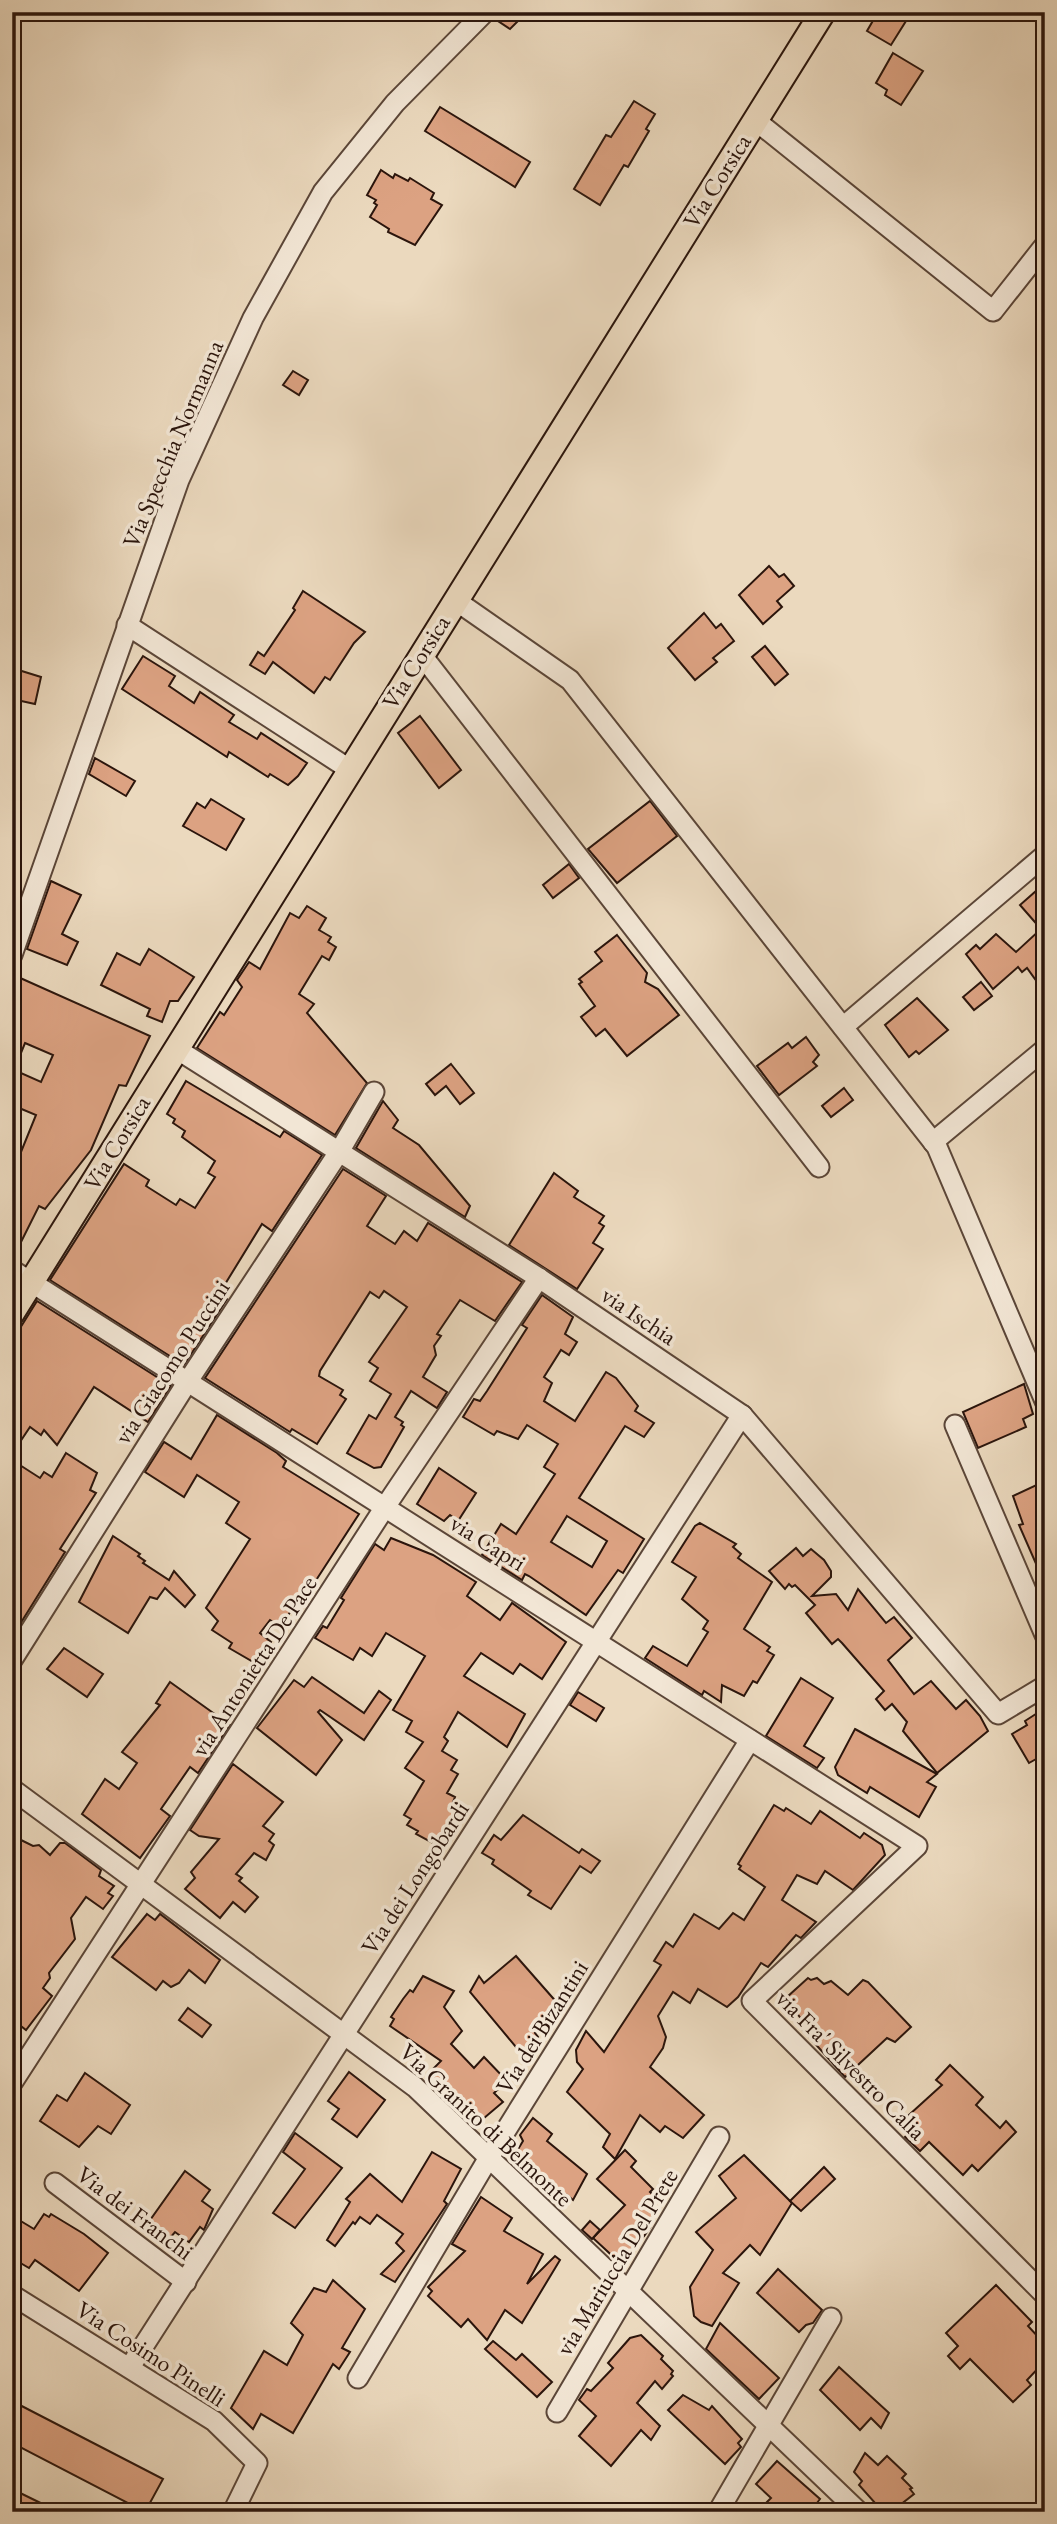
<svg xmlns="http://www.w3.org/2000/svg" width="1057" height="2524" font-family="'EB Garamond',serif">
<rect width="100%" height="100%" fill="#ebd9be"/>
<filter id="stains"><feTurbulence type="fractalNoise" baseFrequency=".00286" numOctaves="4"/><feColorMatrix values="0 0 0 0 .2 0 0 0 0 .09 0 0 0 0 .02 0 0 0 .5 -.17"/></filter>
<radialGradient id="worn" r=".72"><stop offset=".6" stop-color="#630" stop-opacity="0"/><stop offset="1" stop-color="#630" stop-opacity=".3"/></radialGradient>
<g fill="#dca282" stroke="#2b150c" stroke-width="2" fill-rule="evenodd">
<path d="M497,12H527L510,29L495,19Z"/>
<path d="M878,12H892L906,21L891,45L867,31Z"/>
<path d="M893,53L923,71L901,105L885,95L887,90L876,83Z"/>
<path d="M634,101L655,114L646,129L649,131L628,167L624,165L600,205L574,189L606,135L611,137Z"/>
<path d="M440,107L530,162L515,187L425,131Z"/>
<path d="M381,170L393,178L395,174L408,181L410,178L434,193L431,199L442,205L415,245L388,232L389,229L370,217L377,205L374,203L376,200L367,195Z"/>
<path d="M293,371L308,380L299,395L283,385Z"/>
<path d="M769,566L779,577L784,574L794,586L777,601L782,607L763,624L739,595Z"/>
<path d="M303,591L365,632L354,643L330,680L325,677L314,693L273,662L265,674L250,665L258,652L264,656L295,610L293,608Z"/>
<path d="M704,613L716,628L721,624L734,641L713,658L717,662L695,680L668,648Z"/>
<path d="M765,646L788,674L775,685L752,657Z"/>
<path d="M143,656L175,676L169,686L194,703L200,692L234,715L229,722L257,739L261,733L307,763L298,776L288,785L270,774L268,777L229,752L227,757L122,689Z"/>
<path d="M12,668L41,677L35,704L12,699Z"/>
<path d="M420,716L461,770L439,788L398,733Z"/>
<path d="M95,758L135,781L126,796L89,774Z"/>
<path d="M211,799L244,819L226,850L183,826L197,803L205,808Z"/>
<path d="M650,801L677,836L617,883L588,849Z"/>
<path d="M569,864L579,878L553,898L543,885Z"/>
<path d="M51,881L81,895L62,934L78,942L67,965L27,949Z"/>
<path d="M1036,891L1045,901V972L1035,979L1027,968L1022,972L1018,967L993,989L966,954L976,945L980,949L996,934L1016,952L1041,929L1020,905Z"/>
<path d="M307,906L326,918L319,930L331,937L328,942L336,947L329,960L322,956L299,994L314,1004L307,1013L367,1083L335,1135L197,1048L220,1012L224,1015L242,987L237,980L249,962L260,969L290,913L299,918Z"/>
<path d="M617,935L647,973L645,982L658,989L679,1015L627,1056L605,1029L596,1036L581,1017L595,1006L579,984L582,982L579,979L602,961L595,952Z"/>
<path d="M149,949L194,977L178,1001H170L162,1022L147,1016L150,1009L101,985L117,953L140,965Z"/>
<path d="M18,977L150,1036L126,1086L119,1085L91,1150L45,1209L39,1206L13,1258L12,1164L17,1152H21L36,1115L12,1105V1004L17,992L12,990ZM25,1043L53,1055L41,1082L14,1070Z"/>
<path d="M981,982L992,996L974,1010L963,997Z"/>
<path d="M917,998L948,1030L919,1054L916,1051L909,1057L885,1025Z"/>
<path d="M806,1037L819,1055L813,1062L817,1066L779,1095L757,1066L788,1043L792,1048Z"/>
<path d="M451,1064L474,1093L460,1104L446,1086L435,1095L426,1084Z"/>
<path d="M186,1081L280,1137L284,1131L322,1155L272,1231L262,1224L219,1294L227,1299L184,1365L50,1280L124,1164L149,1180L146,1186L176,1205L180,1199L195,1208L215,1177L208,1173L215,1161L182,1137L185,1131L173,1123L175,1119L167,1114Z"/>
<path d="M844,1088L853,1100L831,1117L822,1106Z"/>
<path d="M383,1101L398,1120L393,1128L419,1145L470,1206L465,1217L356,1148Z"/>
<path d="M343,1169L386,1196L367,1226L395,1244L404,1231L417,1241L428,1223L522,1282L495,1321L460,1300L437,1334L441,1336L434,1346L436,1355L423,1377L447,1392L437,1408L411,1391L395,1417L403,1422L401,1425L404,1427L381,1467L374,1468L347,1453L369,1415L376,1419L391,1394L370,1381L378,1368L369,1362L407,1307L384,1291L379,1298L370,1292L320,1371L319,1376L343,1390L340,1395L346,1399L317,1444L292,1429L290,1432L205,1378Z"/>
<path d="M554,1173L578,1191L574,1197L604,1216L599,1223L604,1226L593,1243L603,1249L577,1289L509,1245Z"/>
<path d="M542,1295L573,1317L565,1334L577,1342L569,1355L561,1350L544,1377L552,1383L544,1401L575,1421L606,1372L616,1378L638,1406L635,1411L654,1423L644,1437L625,1426L579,1498L644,1539L623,1573L618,1570L586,1615L529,1576L525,1574L522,1580L482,1555L501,1524L516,1534L555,1474L544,1467L558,1444L527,1425L518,1439L497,1431L494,1435L463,1417L474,1399L480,1401L487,1391L527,1328L522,1325ZM567,1516L607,1541L592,1567L551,1542Z"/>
<path d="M37,1301L171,1386L148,1422L94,1387L57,1445L44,1430L41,1435L30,1427L12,1454V1341Z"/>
<path d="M1024,1384L1033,1414L1023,1419L1026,1427L978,1448L963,1412Z"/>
<path d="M217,1415L277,1453L286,1461L283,1467L359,1514L300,1605L295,1604L281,1627L270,1620L260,1633L271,1642L265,1650L271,1654L262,1667L229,1648L232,1643L212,1630L218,1621L206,1608L250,1539L226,1523L239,1502L197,1475L184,1497L145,1472L164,1442L191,1459Z"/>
<path d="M66,1453L97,1473L90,1490L96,1493L60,1549L65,1552L12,1637V1544L20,1532L12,1527V1460L40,1478L44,1472L52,1477Z"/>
<path d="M439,1468L476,1493L458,1521L450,1515L444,1521L417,1504Z"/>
<path d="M1045,1481V1582H1044L1019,1525L1023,1524L1013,1496Z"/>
<path d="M700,1523L736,1544L733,1547L741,1554L738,1558L772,1582L744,1629L770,1647L767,1651L774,1655L757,1683L753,1681L744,1696L722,1685L721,1702L704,1691L702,1695L645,1658L653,1646L687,1666L708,1632L703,1629L708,1621L682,1599L696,1577L672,1562L695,1526Z"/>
<path d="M113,1536L140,1554L138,1556L145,1561L143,1563L169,1580L174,1571L195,1595L185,1607L165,1588L157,1599L150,1597L128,1633L79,1602Z"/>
<path d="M391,1538L433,1555L476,1582L467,1596L500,1620L512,1603L566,1642L542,1679L520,1664L513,1674L481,1653L464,1676L525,1714L507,1747L458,1712L444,1737L448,1741L442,1751L457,1760L451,1770L458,1774L447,1793L455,1797L453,1802L463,1807L440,1847L416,1834L418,1831L407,1825L411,1819L404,1815L424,1781L405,1768L423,1742L406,1732L412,1721L393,1710L425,1656L386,1633L372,1656L360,1648L353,1660L315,1638L323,1626L327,1628L344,1600L341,1598L375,1544L384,1550Z"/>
<path d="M796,1548L803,1556L811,1549L824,1560L831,1571V1577L812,1596L836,1594L848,1610L858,1589L886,1623L894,1617L912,1638L888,1660L914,1694L931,1681L956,1709L966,1700L980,1716L988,1731L937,1773L903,1731L907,1722L892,1704L885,1710L876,1699L884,1691L842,1643L838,1639L832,1644L806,1613L815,1605L795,1585L792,1587L789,1584L785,1589L769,1571Z"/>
<path d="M64,1648L103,1674L87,1697L47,1669Z"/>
<path d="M312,1677L364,1713L379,1691L391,1700L364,1740L320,1710L318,1712L342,1740L316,1775L257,1728L294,1680L304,1687Z"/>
<path d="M801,1678L833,1698L804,1746L824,1758L817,1768L766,1736Z"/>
<path d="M170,1682L230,1725L198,1773L190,1767L161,1809L170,1816L140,1858L82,1814L105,1779L119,1789L137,1763L122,1752L160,1705L156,1703Z"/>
<path d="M578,1692L604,1708L596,1721L570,1705Z"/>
<path d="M1045,1708V1754L1029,1763L1012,1734L1027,1725L1025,1721Z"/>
<path d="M855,1729L937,1774L927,1782L936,1787L919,1817L870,1787L867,1793L838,1775L835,1767Z"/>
<path d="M233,1764L283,1802L263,1826L274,1834L269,1841L274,1845L266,1860L254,1853L236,1874L242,1878L239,1881L258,1897L245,1912L233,1902L220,1918L185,1889L195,1878L191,1872L219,1839L199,1836L190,1830Z"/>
<path d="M774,1805L784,1811L786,1808L811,1824L820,1811L860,1838L864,1833L882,1845L885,1855L853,1890L825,1871L817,1884L797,1875L782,1900L816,1922L801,1938L796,1935L768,1967L761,1963L738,1997L727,2007L698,1989L690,2003L673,1992L658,2016L666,2037L663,2048L650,2067L704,2115L683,2138L665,2126L660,2132L640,2115L615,2159L603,2147L610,2134L567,2092L583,2069L577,2062L576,2050L586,2031L604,2052L661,1965L654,1961L666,1942L673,1947L694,1914L719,1929L733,1913L744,1920L765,1887L739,1869L741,1866L738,1864Z"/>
<path d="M523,1815L579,1853L582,1849L600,1861L591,1873L580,1866L551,1909L528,1895L531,1891L492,1864L494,1860L482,1853L494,1835L501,1840Z"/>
<path d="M21,1840L33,1846L39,1845L50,1855L60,1843H65L101,1870L99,1876L114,1886L108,1893L113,1896L103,1909L86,1897L71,1918L75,1939L49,1973L50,1978L43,1988L52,1996L26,2030L12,2019V1843Z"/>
<path d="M147,1914L155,1920L160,1914L220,1960L205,1983L189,1970L179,1983L171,1987L163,1981L156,1990L112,1957Z"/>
<path d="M516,1956L559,2005L535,2025L539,2030L535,2033L538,2037L521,2053L470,1992L479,1976L484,1983Z"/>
<path d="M423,1976L454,1991L444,2007L462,2031L451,2044L474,2068L484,2057L507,2081L494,2093L503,2102L477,2124L458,2109L428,2074L441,2061L390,2026L394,2019L391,2017L403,1999L410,1990L413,1992Z"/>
<path d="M808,1978L811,1980L817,1978L824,1984L831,1981L848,1995L863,1980L868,1982L911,2027L895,2042L887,2038L845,2077L802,2029L804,2023L786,1998Z"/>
<path d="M188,2008L211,2025L202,2037L179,2020Z"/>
<path d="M950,2065L983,2097L976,2105L1000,2128L1006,2121L1016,2132L978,2171L972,2165L963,2175L929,2142L920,2151L905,2137L909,2133L899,2124L942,2085L936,2080Z"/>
<path d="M349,2072L385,2100L357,2137L332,2119L339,2109L328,2101Z"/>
<path d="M85,2073L130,2105L111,2134L98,2126L79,2147L40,2121L57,2095L67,2101Z"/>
<path d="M533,2118L552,2134L547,2141L587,2174L573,2200L567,2195L565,2198L534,2174L530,2180L514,2165V2156L523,2141L520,2135Z"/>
<path d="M295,2133L342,2168L295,2228L273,2213L305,2169L283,2152Z"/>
<path d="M625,2150L636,2161L631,2167L653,2189L650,2192L657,2199L651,2205L658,2212L645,2224L650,2228L644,2236L619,2262L593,2238L625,2205L597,2179Z"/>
<path d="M432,2152L461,2169L444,2201L447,2204L395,2282L381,2274L404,2251L396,2243L403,2234L377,2215L370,2224L360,2217L355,2224L353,2222L335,2246L327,2240L350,2202L346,2199L370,2174L402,2202Z"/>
<path d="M744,2155L792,2203L760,2255L750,2245L723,2273L739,2283L712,2326L701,2322L694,2316L690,2287L713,2250L696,2232L736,2198L719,2176Z"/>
<path d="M824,2167L835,2179L801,2211L790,2201Z"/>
<path d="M185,2171L210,2190L202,2201L213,2209L204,2230L200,2227L189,2242L175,2232L170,2238L148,2223Z"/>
<path d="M481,2197L512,2218L504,2231L543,2254L527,2284L555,2256L560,2260L522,2323L505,2310L487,2340L468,2319L461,2327L428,2296L432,2291L428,2287L465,2251L452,2244Z"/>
<path d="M44,2214L49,2217L51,2214L84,2234L108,2253L79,2291L35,2260L29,2268L12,2258V2230L19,2220L34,2229Z"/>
<path d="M590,2221L600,2230L592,2239L582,2230Z"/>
<path d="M778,2269L822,2310L813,2323L806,2325L799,2332L757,2293Z"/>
<path d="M333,2280L365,2309L342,2348L350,2352L339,2369L333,2364L293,2433L261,2414L253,2429L231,2408L264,2351L287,2365L303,2335L291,2323L314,2288L326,2292Z"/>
<path d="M996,2285L1032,2322L1028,2326L1042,2341L1040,2356L1045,2361L1027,2380L1031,2385L1013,2402L970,2359L960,2369L948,2356L958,2346L946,2333Z"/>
<path d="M720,2323L779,2378L759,2399L706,2349Z"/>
<path d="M641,2335L663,2356L661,2359L673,2371L671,2374L673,2376L662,2389L655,2381L637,2403L660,2426L651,2440L641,2430L611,2466L579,2436L596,2416L579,2400L587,2389L591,2391L613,2368L608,2363L630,2338Z"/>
<path d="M493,2341L516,2360L522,2354L552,2382L537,2397L485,2349Z"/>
<path d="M839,2367L889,2413L881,2428L871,2418L860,2430L820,2390Z"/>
<path d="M683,2395L709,2410L712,2406L742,2439L738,2443L741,2447L725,2464L668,2410Z"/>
<path d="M12,2401L163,2479L145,2512L12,2443Z"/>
<path d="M865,2453L878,2465L887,2456L906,2474L902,2478L912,2488L910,2489L914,2494L891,2512H883L859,2485L862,2481L854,2472Z"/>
<path d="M777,2461L820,2499L810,2512H757L771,2498L756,2484Z"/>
<path d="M12,2489L59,2512H12Z"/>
</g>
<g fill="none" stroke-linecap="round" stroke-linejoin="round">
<defs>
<g id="minor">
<path d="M755,120L993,311L1045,245"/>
<path d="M455,600L570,680L937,1147L1045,1401"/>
<path d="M127,625L349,769"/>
<path d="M421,654L819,1167"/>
<path d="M12,955L179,480L253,318L323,192L395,103L485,12"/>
<path d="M843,1027L1045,855"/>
<path d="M175,1048L539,1278L742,1415L998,1714L1045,1686"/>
<path d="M933,1142L1045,1049"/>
<path d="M12,1270L917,1846L752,2001L1045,2295"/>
<path d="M955,1425L1045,1635"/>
<path d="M12,1660L188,1381L339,1152L374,1092"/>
<path d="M12,1789L415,2087L859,2512"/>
<path d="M12,2083L385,1507L539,1278"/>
<path d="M55,2183L186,2282"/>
<path d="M12,2295L214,2421L257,2463L233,2512"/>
<path d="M130,2367L742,1415"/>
<path d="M358,2378L488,2159L750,1740"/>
<path d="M557,2412L719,2137"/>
<path d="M718,2512L831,2318"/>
</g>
<path id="major" d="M12,1313L823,12"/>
</defs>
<use href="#minor" stroke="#5b4638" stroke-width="23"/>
<use href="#major" stroke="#2b150c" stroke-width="28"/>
<use href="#minor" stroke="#f2e6d5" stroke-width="19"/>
<use href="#major" stroke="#ebd9be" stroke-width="24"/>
</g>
<g text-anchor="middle" stroke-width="7" stroke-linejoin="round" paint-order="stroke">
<g font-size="24" fill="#2b150c" stroke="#f2e6d5">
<text transform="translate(717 181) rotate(-58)" y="8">Via Corsica</text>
<text transform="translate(173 444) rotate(-67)" y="8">Via Specchia Normanna</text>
<text transform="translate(416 662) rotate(-58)" y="8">Via Corsica</text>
<text transform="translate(117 1143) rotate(-59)" y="8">Via Corsica</text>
<text transform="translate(639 1316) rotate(34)" y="8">via Ischia</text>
<text transform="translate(172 1362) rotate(-57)" y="8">via Giacomo Puccini</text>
<text transform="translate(488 1543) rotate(32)" y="8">via Capri</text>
<text transform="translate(254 1666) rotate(-57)" y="8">via Antonietta De Pace</text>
<text transform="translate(415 1878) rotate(-57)" y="8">Via dei Longobardi</text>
<text transform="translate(542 2027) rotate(-58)" y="8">Via dei Bizantini</text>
<text transform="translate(851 2065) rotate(45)" y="8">via Fra' Silvestro Calia</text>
<text transform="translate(486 2125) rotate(43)" y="8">Via Granito di Belmonte</text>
<text transform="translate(135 2213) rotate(37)" y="8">Via dei Franchi</text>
<text transform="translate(617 2262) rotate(-59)" y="8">via Mariuccia Del Prete</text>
<text transform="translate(151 2354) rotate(33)" y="8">Via Cosimo Pinelli</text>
</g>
</g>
<rect width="1057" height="2524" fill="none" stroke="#ebd9be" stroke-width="42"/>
<rect x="14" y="14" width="1029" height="2496" fill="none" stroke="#2b150c" stroke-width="3.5"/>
<rect x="21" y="21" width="1015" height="2482" fill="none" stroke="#2b150c" stroke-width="2"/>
<rect width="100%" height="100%" filter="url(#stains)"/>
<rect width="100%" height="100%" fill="url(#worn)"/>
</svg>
